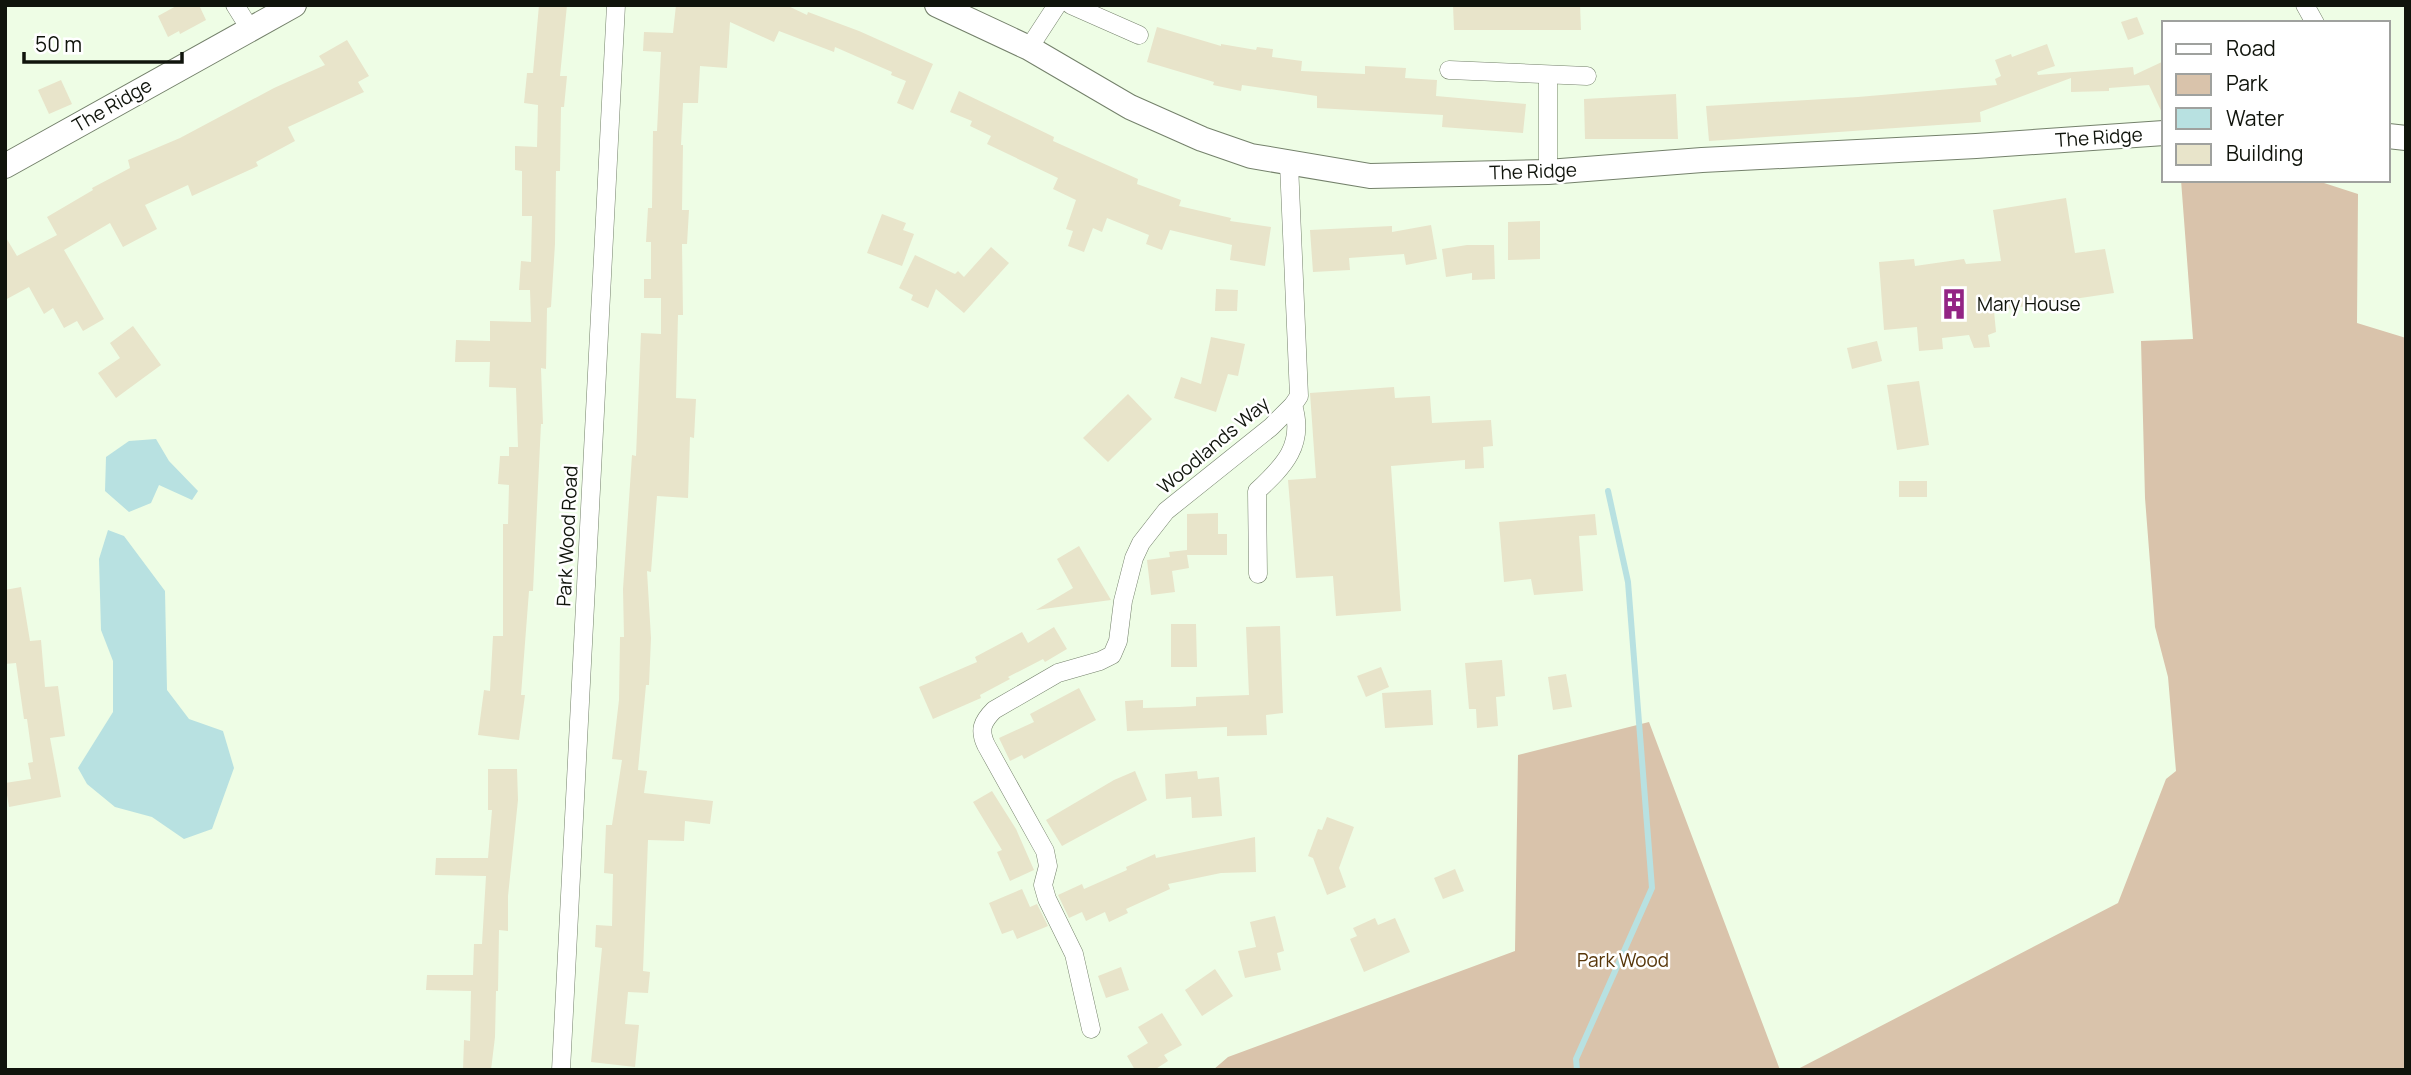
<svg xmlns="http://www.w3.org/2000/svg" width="2411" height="1075" font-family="Manrope,sans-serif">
<rect width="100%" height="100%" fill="#eefde5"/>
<g fill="#d9c3ab">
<path d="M2181,180H2297L2324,183L2358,194L2357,323L2406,338V1070H1796L2118,903L2166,779L2176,771L2168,677L2155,627L2145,498L2141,341L2193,339Z"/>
<path d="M1649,722L1780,1070H1213L1228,1057L1515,951L1518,755Z"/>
</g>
<g fill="#b8e1e1">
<path d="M156,439L169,461L198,491L192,500L159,485L151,503L129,512L105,491L106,457L129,441Z"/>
<path d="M108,530L124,536L165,591L167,690L189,719L223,731L234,768L212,829L184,839L152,817L115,807L87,784L78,768L113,712V661L101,630L99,559Z"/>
</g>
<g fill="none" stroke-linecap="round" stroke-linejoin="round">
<path stroke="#b8e1e1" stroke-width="6" d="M1577,1070L1576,1059L1652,888L1628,582L1608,491"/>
</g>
<g fill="#e8e4ca">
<path d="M178,5H199L206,20L180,34L179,31L168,37L158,16Z"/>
<path d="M539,5H567L560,76H567L564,107H561L560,171H556L555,244L551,307L547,308L546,369L541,368L543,424H541L533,591H529L521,695H525L519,740L478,735L484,690L490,691L493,636H503V524H508L509,485L498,484L500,456H509V447H518L516,388L489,387L490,362H455L456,340L490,341V321L531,322L530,290H519L521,261L531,262L532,216H522V171L515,170V146L537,147L538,105L524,103L527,73H533Z"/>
<path d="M676,5H786L807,15L808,12L859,31L933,64L913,110L897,103L906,81L891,75L892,72L835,47L834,52L779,31L774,42L730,22L727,68L700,66L698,103H683L681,145H683L682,210H689L687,244H682L683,315H678L676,398L696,399L694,438L690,437L688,498L657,496L651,572L647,571L651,638L649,685H646L638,770L647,771L644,793L713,801L710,824L685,821L684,841L648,840L643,971L650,972L648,993L628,992L625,1024L639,1025L635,1067L591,1062L602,948L595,947L596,925L612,926L613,874L604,873L606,825H612L622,760L612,759L619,700L620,637H624L623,589L632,455L636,456L641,333L661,334V298H644V279H651V242H646L648,208H652L653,131H657L661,52L643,51L644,32L673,33Z"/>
<path d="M1453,5H1580L1581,30H1454Z"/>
<path d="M2137,17L2144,34L2128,40L2121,22Z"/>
<path d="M1157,27L1221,46V44L1256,50L1257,47L1273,49L1272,57L1302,61L1301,71L1365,74V66L1406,68L1405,78L1437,80L1436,96L1526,104L1523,133L1442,127L1443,115L1317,108V96L1242,85L1241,91L1213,85L1214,82L1147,62Z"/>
<path d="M347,40L369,76L358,82L364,92L288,127L295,141L256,162L258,166L192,196L188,185L145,205L157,229L123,247L110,223L64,250L104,319L83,331L77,321L64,328L53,308L44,314L29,287L5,300V236L17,256L57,235L47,217L93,190L92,188L130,168L128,160L180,138L274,88L325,65L319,56Z"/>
<path d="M2047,44L2055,66L2037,72L2038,75L2133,67L2134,75L2164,61V117L2149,85L2109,88V91L2071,92V78L1980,112L1981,122L1709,141L1706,106L1858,97L1997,85L1995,79L2001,76L1995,60L2011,54L2012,57Z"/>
<path d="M61,80L72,104L49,114L38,90Z"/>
<path d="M959,91L1054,137L1053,141L1138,179L1137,184L1181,200L1179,206L1231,218L1230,221L1271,227L1265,266L1230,260L1232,245L1170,230L1162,250L1146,244L1149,235L1107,218L1102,232L1093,228L1084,252L1068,246L1073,231L1066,229L1076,200L1053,189L1058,178L987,144L991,136L970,126L972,121L950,112Z"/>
<path d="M1676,94L1678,139H1585L1584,99Z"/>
<path d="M2066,198L2075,253L2105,249L2114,293L1994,311L1996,332L1988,335L1990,347L1974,348L1969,335L1942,338L1943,349L1919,351L1917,327L1884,330L1879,262L1914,259L1915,266L1964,259L1966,264L2001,261L1993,210Z"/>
<path d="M882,214L906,223L903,230L914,234L902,266L867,253Z"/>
<path d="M1540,221V259L1508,260V222Z"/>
<path d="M1431,225L1437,259L1406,265L1404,254L1349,258L1350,270L1313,272L1310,230L1392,226V232Z"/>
<path d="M1467,245H1494L1495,279L1472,280V273L1446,277L1442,249Z"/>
<path d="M991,247L1009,263L964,313L936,289L928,308L911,300L913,295L899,288L915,255L955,274L958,271L964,277Z"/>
<path d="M1216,289L1238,290L1237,311H1215Z"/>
<path d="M133,326L161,365L116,398L98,373L120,358L110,343Z"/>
<path d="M1211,337L1245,344L1238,376L1228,374L1216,412L1174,398L1181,377L1201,384Z"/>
<path d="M1877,341L1882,361L1852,369L1847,348Z"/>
<path d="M1919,381L1929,445L1897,450L1887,385Z"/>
<path d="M1394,387L1395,398L1430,396L1432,423L1491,420L1493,446L1483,447L1484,468L1465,469V460L1391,466L1401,611L1336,616L1333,576L1296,578L1288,480L1316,478L1310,393Z"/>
<path d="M1128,394L1152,419L1108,462L1083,438Z"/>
<rect x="1899" y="481" width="28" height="16"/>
<path d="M1218,513V534H1227V555H1187L1189,568L1172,571L1175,592L1151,595L1147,560L1170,557L1169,552L1187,550V553V514Z"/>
<path d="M1595,514L1597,535L1579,536L1583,591L1534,595L1531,579L1504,582L1499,522Z"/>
<path d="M1079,546L1111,600L1036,610L1073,588L1057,559Z"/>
<path d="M21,587L30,641L41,640L45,687L58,686L65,736L50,738L61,797L9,807L5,783L31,779L28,763L33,762L27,719H24L16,663L5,664V590Z"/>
<path d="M1171,624H1196L1197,667H1171Z"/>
<path d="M1280,626L1283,713L1266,715L1267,735L1227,736V727L1127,731L1125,701L1143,700V708L1179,707L1196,706V697L1249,695L1246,627Z"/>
<path d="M1054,627L1067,649L1045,662L1043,659L1008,677L1010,679L980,695L981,698L933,719L919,687L977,662L975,657L1022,632L1028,643Z"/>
<path d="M1502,660L1505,696L1496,697L1498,726L1477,728L1476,709H1469L1465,663Z"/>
<path d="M1381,667L1389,687L1366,697L1357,676Z"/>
<path d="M1566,674L1572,707L1553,710L1548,677Z"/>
<path d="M1079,688L1096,720L1024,759L1022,755L1010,761L999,738L1034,722L1030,714Z"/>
<path d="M1431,690L1433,725L1385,728L1382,693Z"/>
<path d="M488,769H517L518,800L508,896V931L499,930L498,991H496L495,1037L491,1070H463L464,1040L470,1041L471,991L426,990L427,975H473L474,944H482L486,876L435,875L436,858H488L492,810H488Z"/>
<path d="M1135,771L1147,800L1062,846L1046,820L1114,780Z"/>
<path d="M1197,771L1198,779L1219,777L1222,816L1192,818L1191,797L1166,799L1165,774Z"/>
<path d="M992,791L1016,829L1034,870L1010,881L997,852L1002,850L973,802Z"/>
<path d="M1327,817L1354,827L1339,868L1346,887L1327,895L1313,858L1308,856L1318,829L1322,830Z"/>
<path d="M1255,837L1256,872L1221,873L1168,884L1170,889L1126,909L1128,913L1109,922L1105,912L1086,921L1082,912L1069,918L1058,895L1082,884L1084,889L1127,870L1126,867L1155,854L1156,858Z"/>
<path d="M1455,869L1464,891L1443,899L1434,878Z"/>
<path d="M1022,889L1030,907L1037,904L1048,926L1017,939L1013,930L1002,934L989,903Z"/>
<path d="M1275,916L1284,951L1277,953L1281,970L1245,978L1238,951L1256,947L1250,922Z"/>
<path d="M1375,918L1378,925L1395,918L1410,952L1364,972L1350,939L1357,936L1353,928Z"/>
<path d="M1121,967L1129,990L1106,998L1098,976Z"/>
<path d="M1215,969L1233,996L1202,1016L1185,990Z"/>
<path d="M1162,1013L1182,1045L1164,1055L1168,1061L1154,1070H1135L1127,1056L1148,1043L1138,1027Z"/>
</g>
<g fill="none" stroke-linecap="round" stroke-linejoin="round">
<defs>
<g id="minor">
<path d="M235,5L250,29"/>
<path d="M1071,5L1139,35"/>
<path d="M2305,5L2315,23"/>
<path d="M1029,48L1057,5"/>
<path d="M1449,70L1587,76"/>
<path d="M1548,172V75"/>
<path d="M1258,574L1257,491C1284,466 1305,445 1293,405L1299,396L1289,164"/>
<path d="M1091,1029L1074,954L1047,899L1043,885L1048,866L1045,851L986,745C979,730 982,722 994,710L1058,673L1100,661L1112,655L1118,641L1123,601L1134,558L1141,543L1166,511L1271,427L1293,405"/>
<path d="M561,1070L616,5"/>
</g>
<g id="secondary">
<path d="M937,5L1029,48L1130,107L1202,139L1251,156L1370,176L1548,172L1702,160L1976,146L2164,133"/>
<path d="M2388,136L2406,138"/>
<path d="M5,166L294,5"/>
</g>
</defs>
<use href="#minor" stroke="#74816b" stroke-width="19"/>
<use href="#secondary" stroke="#74816b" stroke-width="26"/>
<use href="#minor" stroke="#fff" stroke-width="18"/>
<use href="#secondary" stroke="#fff" stroke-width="24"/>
</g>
<defs>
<symbol id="building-bare" viewBox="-9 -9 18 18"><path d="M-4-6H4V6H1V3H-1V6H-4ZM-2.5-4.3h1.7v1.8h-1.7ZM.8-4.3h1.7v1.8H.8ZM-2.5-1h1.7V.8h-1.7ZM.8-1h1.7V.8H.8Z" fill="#932484" stroke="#fff" stroke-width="2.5" paint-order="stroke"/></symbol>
</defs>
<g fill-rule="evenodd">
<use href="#building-bare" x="1932" y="282" width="44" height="44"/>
</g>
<g text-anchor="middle" stroke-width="5" stroke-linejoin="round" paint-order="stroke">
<g font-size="19" fill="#10140c" stroke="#fff">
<text transform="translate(112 105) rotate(-30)" y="7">The Ridge</text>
<text transform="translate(2099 137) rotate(-4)" y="7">The Ridge</text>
<text transform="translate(1533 171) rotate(-2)" y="7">The Ridge</text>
<text transform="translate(1213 445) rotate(-40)" y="7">Woodlands Way</text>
<text transform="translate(567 536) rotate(-87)" y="7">Park Wood Road</text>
</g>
<g font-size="19" fill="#10140c" stroke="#fff" text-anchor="start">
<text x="1977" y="311">Mary House</text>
</g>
<g font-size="19" fill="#57360a" stroke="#fff">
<text x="1623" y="967">Park Wood</text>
</g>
</g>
<rect width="2411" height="1075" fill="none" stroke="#10140c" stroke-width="14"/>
<rect x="2162" y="21" width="228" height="161" fill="#ffffff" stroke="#9fa19e" stroke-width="2"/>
<rect x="2176" y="44" width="35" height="10" fill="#ffffff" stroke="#9fa19e" stroke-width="2"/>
<text x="2226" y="56" font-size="21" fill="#10140c">Road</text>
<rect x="2176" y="74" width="35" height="21" fill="#d9c3ab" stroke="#9fa19e" stroke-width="2"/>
<text x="2226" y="91" font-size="21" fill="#10140c">Park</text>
<rect x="2176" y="108" width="35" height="21" fill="#b8e1e1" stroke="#9fa19e" stroke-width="2"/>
<text x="2226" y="126" font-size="21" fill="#10140c">Water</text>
<rect x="2176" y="144" width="35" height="21" fill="#e8e4ca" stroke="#9fa19e" stroke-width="2"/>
<text x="2226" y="161" font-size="21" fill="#10140c">Building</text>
<path d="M24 52v10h158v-10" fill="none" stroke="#10140c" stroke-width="3.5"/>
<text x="35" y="52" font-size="21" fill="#10140c" stroke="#ffffff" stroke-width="5" paint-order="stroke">50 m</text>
</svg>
